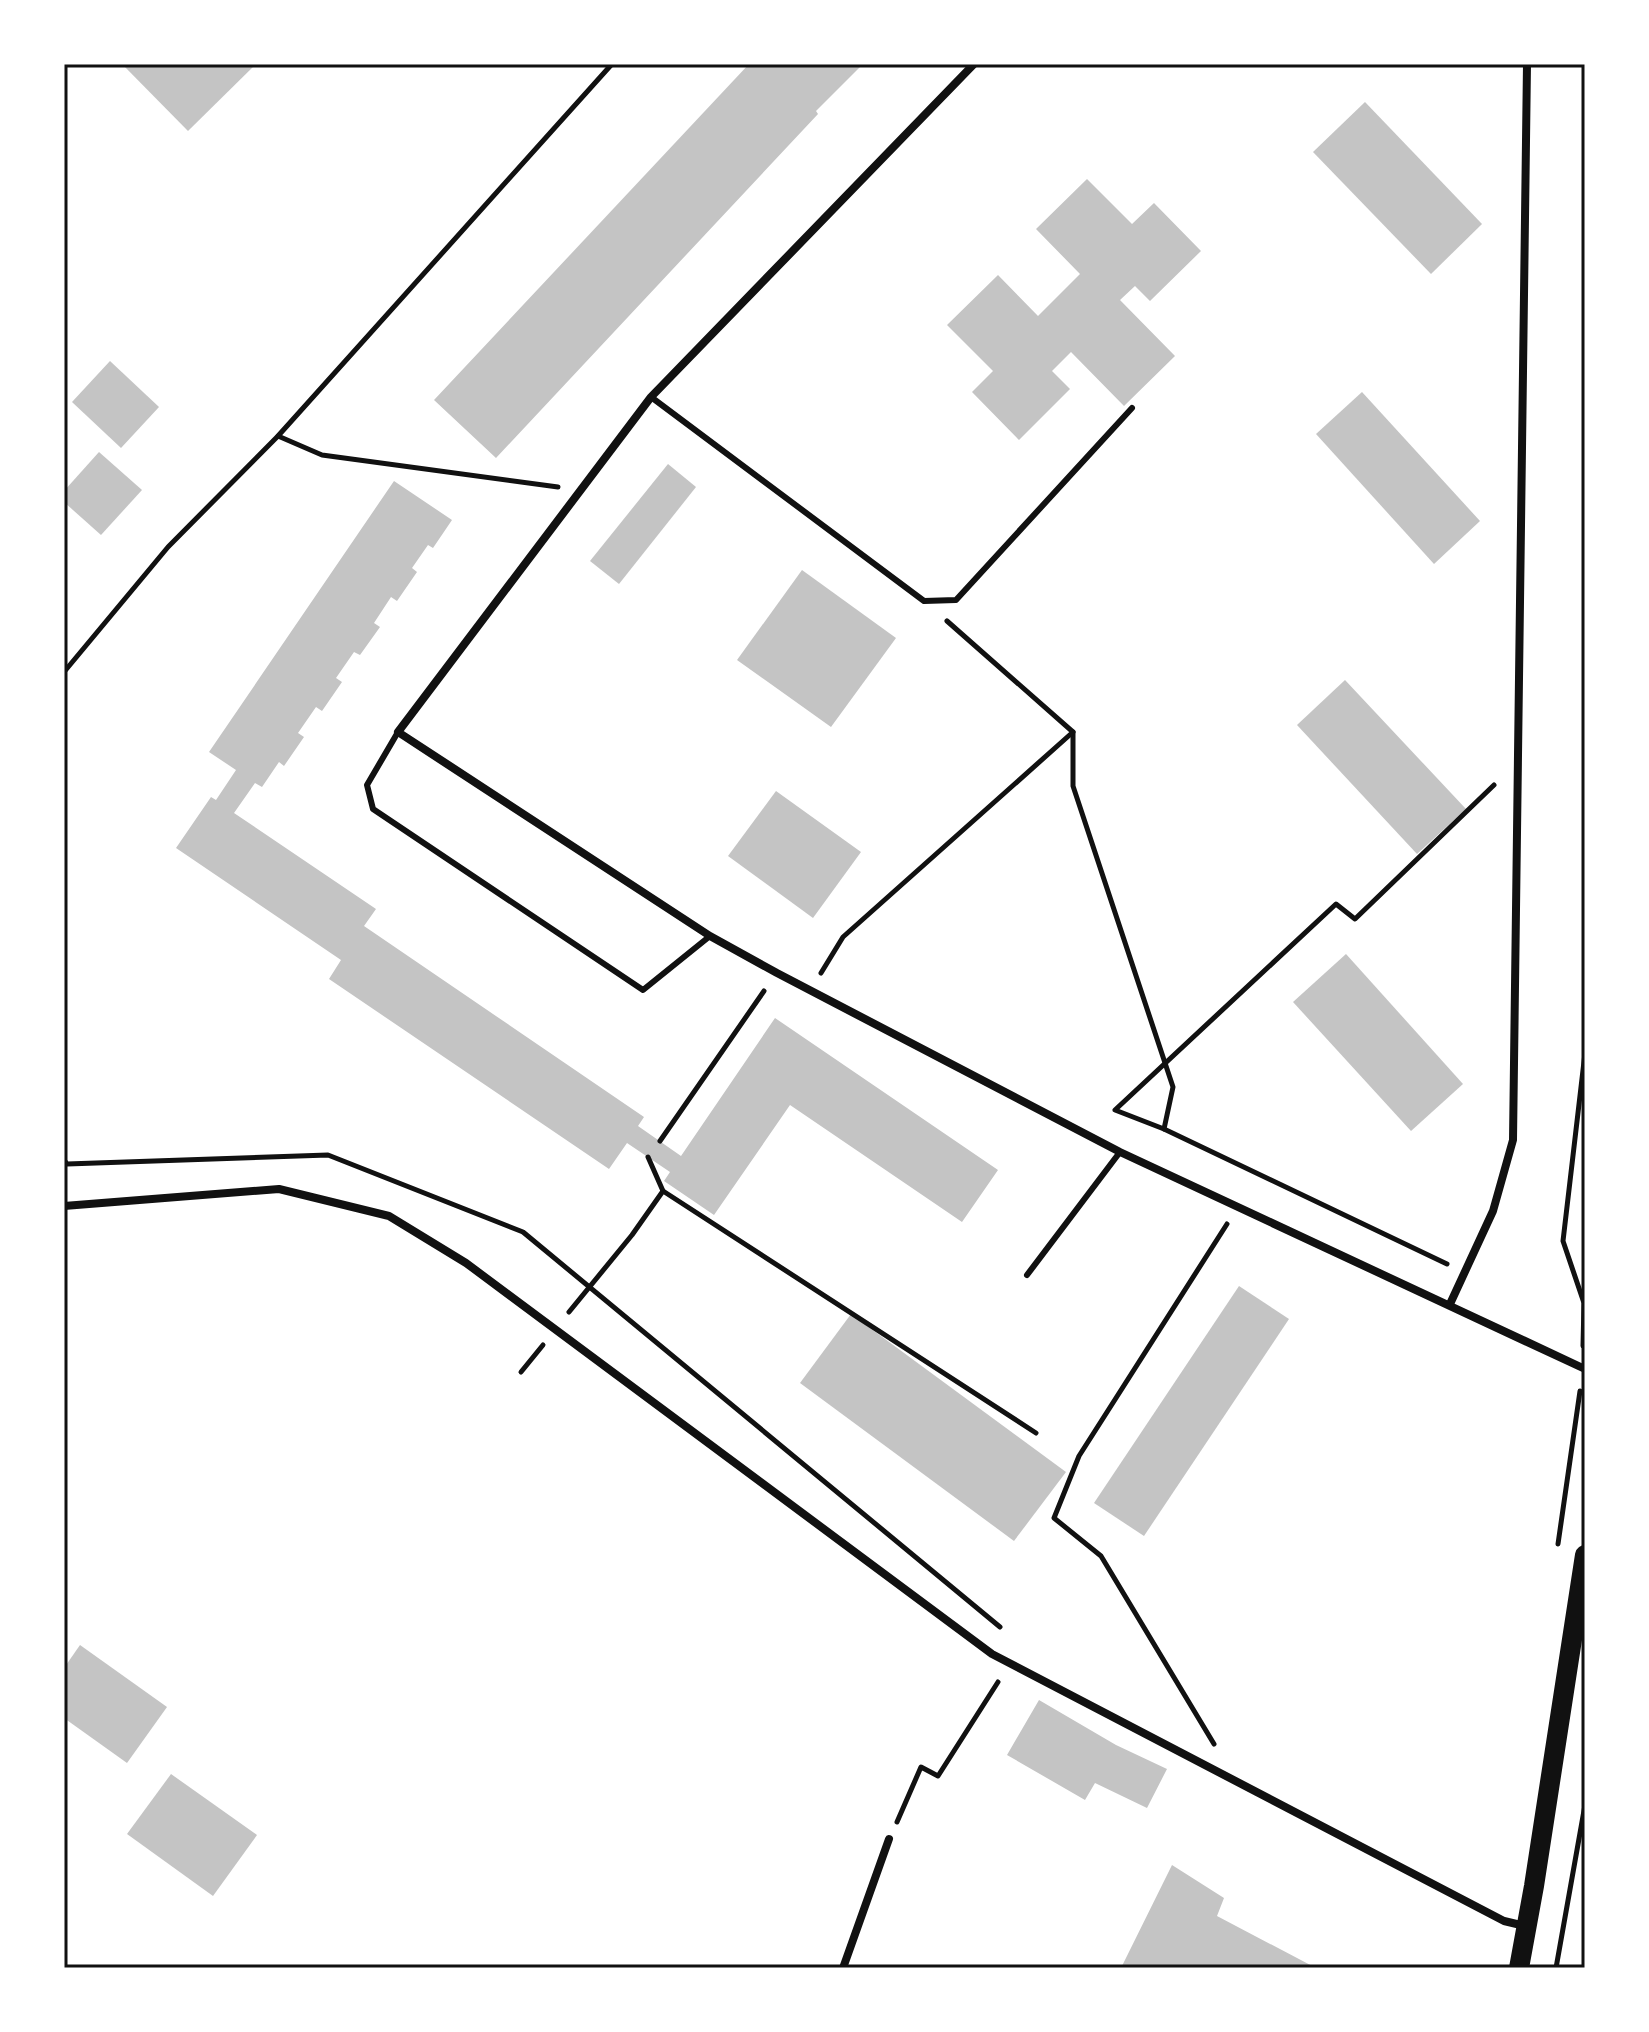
<svg xmlns="http://www.w3.org/2000/svg" width="1649" height="2032" font-family="Rubik,sans-serif">
<rect width="100%" height="100%" fill="#fff"/>
<g fill="#c4c4c4">
<path d="M122,64H256L188,131Z"/>
<path d="M749,64H863L816,111L818,114L496,458L434,400Z"/>
<path d="M1365,102L1482,224L1431,274L1313,152Z"/>
<path d="M1087,179L1132,224L1154,203L1201,251L1150,301L1135,286L1120,300L1175,356L1124,406L1071,352L1052,371L1070,389L1019,440L972,392L993,371L947,325L998,275L1038,316L1080,274L1036,229Z"/>
<path d="M110,361L159,407L121,448L72,402Z"/>
<path d="M1362,392L1480,521L1434,564L1316,434Z"/>
<path d="M99,452L142,490L101,535L64,502V491Z"/>
<path d="M668,464L696,487L619,584L590,561Z"/>
<path d="M394,481L452,520L433,548L428,545L412,568L417,572L397,601L391,597L374,623L380,627L360,655L354,652L336,678L342,682L322,711L316,707L298,733L304,737L284,766L279,762L262,787L255,783L234,813L376,909L364,926L644,1117L638,1126L681,1156L775,1018L998,1170L962,1222L790,1105L714,1215L664,1181L670,1172L627,1143L609,1169L329,979L341,960L176,848L211,797L216,800L236,770L209,752Z"/>
<path d="M802,570L896,638L831,727L737,660Z"/>
<path d="M1345,680L1466,809L1417,854L1297,725Z"/>
<path d="M776,791L861,852L813,918L728,856Z"/>
<path d="M1346,954L1463,1084L1411,1131L1293,1002Z"/>
<path d="M1239,1286L1289,1319L1144,1536L1094,1503Z"/>
<path d="M851,1314L1066,1472L1014,1541L800,1383Z"/>
<path d="M80,1645L167,1707L127,1763L64,1718V1668Z"/>
<path d="M1039,1700L1116,1745L1167,1769L1147,1808L1095,1783L1085,1800L1007,1755Z"/>
<path d="M171,1774L257,1835L213,1896L127,1834Z"/>
<path d="M1172,1865L1224,1898L1217,1916L1316,1968H1121Z"/>
</g>
<g fill="none" stroke-linecap="round" stroke-linejoin="round">
<g stroke="#111" stroke-width="5">
<path d="M278,436L322,455L558,487"/>
<path d="M64,672L168,547L278,436L612,64"/>
<path d="M1073,732V786L1173,1087L1164,1129"/>
<path d="M821,973L843,937L1073,732L947,621"/>
<path d="M660,1141L764,991"/>
<path d="M648,1157L663,1191L1036,1433"/>
<path d="M64,1160L67,1164L328,1155L523,1232L1000,1627"/>
<path d="M1447,1264L1164,1129L1115,1110L1336,904L1355,919L1494,785"/>
<path d="M569,1312L632,1235L663,1191"/>
<path d="M1583,1346L1584,1303L1563,1241L1585,1053"/>
<path d="M521,1372L543,1345"/>
<path d="M1558,1544L1580,1391"/>
<path d="M1214,1744L1101,1556L1054,1518L1079,1456L1227,1224"/>
<path d="M897,1822L921,1767L938,1776L998,1682"/>
<path d="M1556,1968L1585,1805"/>
</g>
<g stroke="#111" stroke-width="6">
<path d="M651,397L924,601L956,600L1132,408"/>
<path d="M398,732L367,785L373,809L643,990L710,936"/>
<path d="M1027,1275L1120,1152"/>
</g>
<g stroke="#111" stroke-width="8">
<path d="M974,64L651,397L398,732L710,936L777,973L1120,1152L1585,1369"/>
<path d="M64,1206L279,1189L389,1216L466,1263L992,1654L1504,1921L1525,1926"/>
<path d="M1450,1304L1493,1211L1513,1140L1527,64"/>
<path d="M843,1968L889,1839"/>
</g>
<path stroke="#111" stroke-width="20" d="M1519,1968L1534,1886L1585,1555"/>
</g>
<rect width="1649" height="2032" fill="none" stroke="#ffffff" stroke-width="132"/>
<rect x="66" y="66" width="1517" height="1900" fill="none" stroke="#111" stroke-width="3"/>
</svg>
